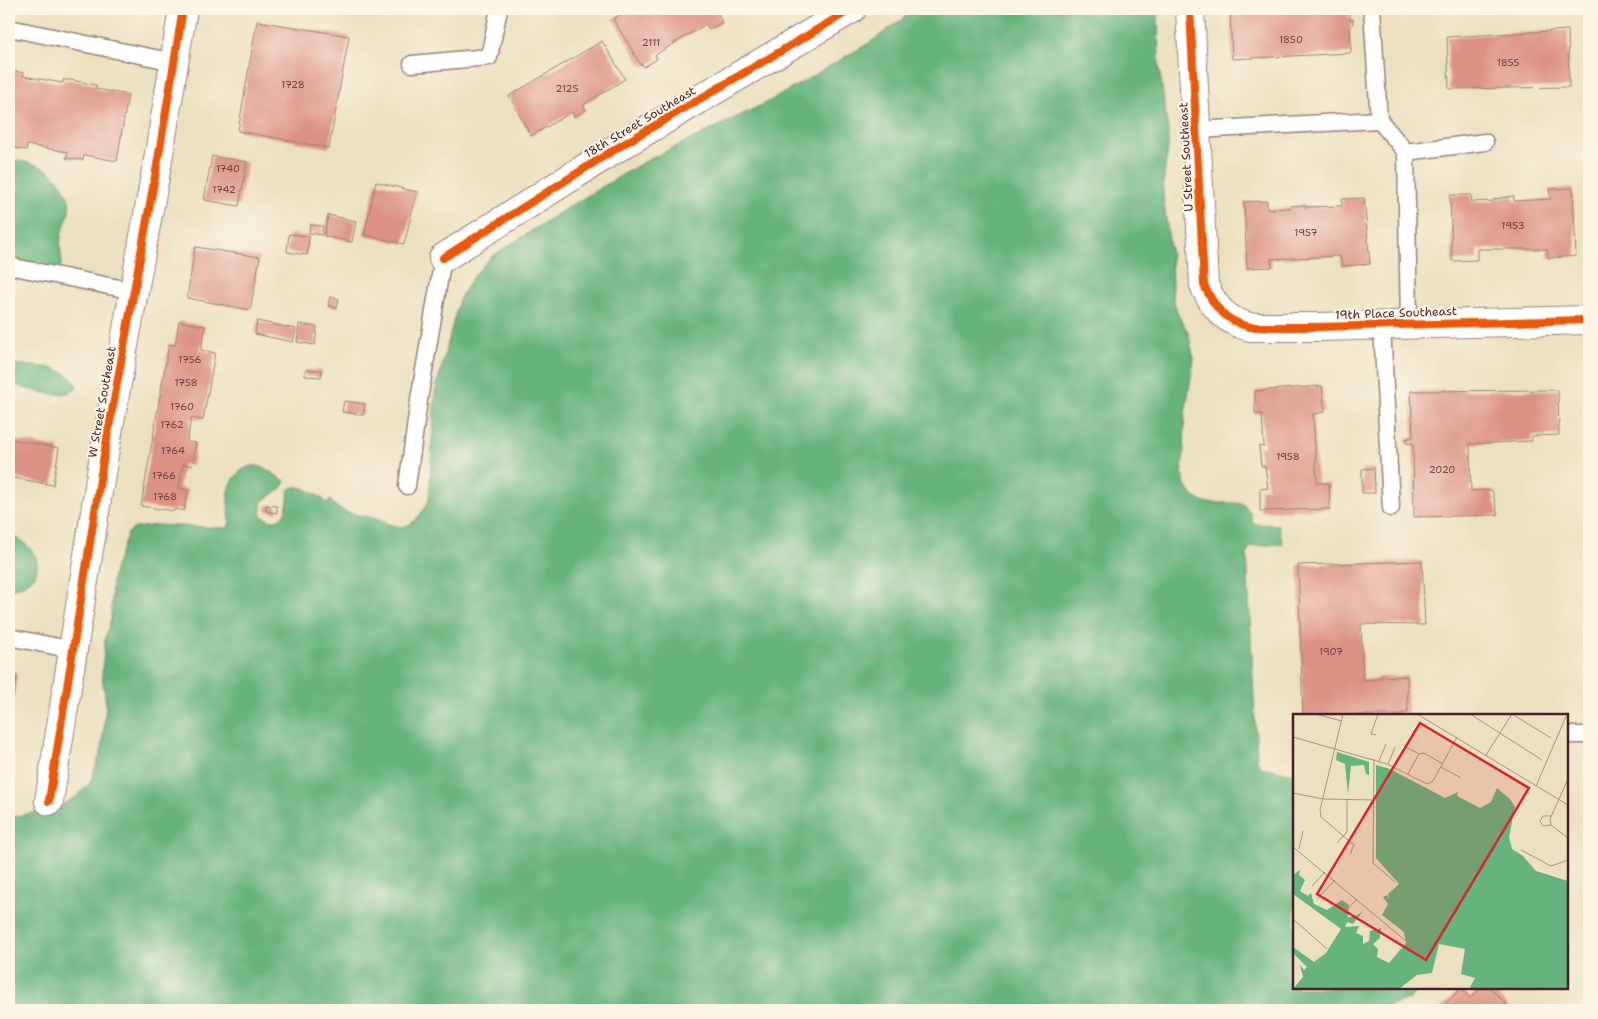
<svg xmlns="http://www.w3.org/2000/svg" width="1598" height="1019" font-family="'Shantell Sans',sans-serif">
<rect width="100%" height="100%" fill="#fcf5e5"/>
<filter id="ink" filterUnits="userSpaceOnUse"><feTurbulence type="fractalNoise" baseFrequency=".02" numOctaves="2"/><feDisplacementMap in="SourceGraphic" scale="10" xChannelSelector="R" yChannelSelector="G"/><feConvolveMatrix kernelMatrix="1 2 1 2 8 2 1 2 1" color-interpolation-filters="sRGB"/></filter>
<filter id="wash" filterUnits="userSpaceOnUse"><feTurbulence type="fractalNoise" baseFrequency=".0096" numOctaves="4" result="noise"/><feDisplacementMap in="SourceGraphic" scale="20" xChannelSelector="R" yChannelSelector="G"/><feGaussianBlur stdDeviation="1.12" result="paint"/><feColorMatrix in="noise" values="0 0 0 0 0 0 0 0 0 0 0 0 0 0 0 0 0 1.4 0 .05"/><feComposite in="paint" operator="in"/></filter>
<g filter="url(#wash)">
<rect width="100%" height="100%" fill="#ebe1c0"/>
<g fill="#66b37d" stroke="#586954">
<path d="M913,9H1158L1159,67L1168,130V149L1164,175L1163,196L1171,255L1172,289L1174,302L1178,315L1188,332L1194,359L1185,414L1184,450L1182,471L1185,485L1194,497L1205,503H1233L1243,504L1249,511L1253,524L1278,525L1283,544L1253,546L1249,548L1247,554L1257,761L1261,767L1294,774V988H1416L1411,998L1377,1010H9V818L58,807L76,797L90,783L102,749L106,704L102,675L105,638L111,619L112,581L114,570L128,533L135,528L156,525L228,528C232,519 228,511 228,501C227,486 239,464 257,466C267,468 276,476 285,481L282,488L261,502L262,516L271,521C274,520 280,519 282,517C287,512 289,498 288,492C295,479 314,494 323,499L326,503L330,500C341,516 359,513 376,519C386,522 395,529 406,526C417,522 424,510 429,500L435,392L456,312L459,300L471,279L491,257L567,208L642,163L770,101L869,43L900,21Z"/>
<path d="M9,159C32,164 49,164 62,185C67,192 71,202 69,211C68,220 62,228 61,237C57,261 72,261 46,280L20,277L9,278Z"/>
<path d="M9,363C29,368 70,362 77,388C62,402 27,388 9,384Z"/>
<path d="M9,534C27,544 43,554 35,576L23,585L9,590Z"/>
</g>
<g id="blocks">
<g fill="#db9284">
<path d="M630,9H716L722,22L709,30L706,24L655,55L657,59L644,67L642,64L641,65L613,19Z"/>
<path d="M1230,9H1349V19H1353V25L1350,26L1351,53L1232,59Z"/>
<path d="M257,21L349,36L329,148L238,131Z"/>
<path d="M1568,30L1569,87L1449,89L1447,37Z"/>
<path d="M602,41L625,79L583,105L586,110L574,117L572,112L531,136L509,96Z"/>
<path d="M9,70L24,73L23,76L63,83V80H71L96,85V89L128,95L117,161L84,155L83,160L66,158L68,152L27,145L26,150L9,147Z"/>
<path d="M212,156L247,162L239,206L204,200Z"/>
<path d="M376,182L417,192L404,244L364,235Z"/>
<path d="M1573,188L1576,256L1548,258L1547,249H1477V260L1452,261L1450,195H1471L1472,202L1494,201V199L1514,196V201L1551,199L1549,189Z"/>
<path d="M1364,198L1370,264L1342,266L1340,256L1271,259L1272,267L1247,268L1244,202L1267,201V209L1290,208V206L1305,205V207L1342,206V199Z"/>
<path d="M328,215L356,221L352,242L324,236Z"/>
<path d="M310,225L323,226L322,235L309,233Z"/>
<path d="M289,234L309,236L307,255L287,252Z"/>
<path d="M195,247L260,257L250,310L187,298Z"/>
<path d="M330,297L339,299L337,308L328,306Z"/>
<path d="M179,321L205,326L201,350L215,353L203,420L191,418L187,442L196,443L192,466L183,464L179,488L188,490L184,511L175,509L174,511L141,506L169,344L175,345Z"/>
<path d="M257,321L296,329L293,342L255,334Z"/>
<path d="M299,324L317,327L315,345L297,342Z"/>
<path d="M305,370H322L321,377L305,376Z"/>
<path d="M1322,386L1325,412L1313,414L1317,483H1329L1330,509L1260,511V489L1268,488L1265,466H1261L1259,446L1264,447L1262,414H1255V391Z"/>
<path d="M1558,390L1559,435L1532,436V441L1470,444L1471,491L1492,490L1498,515L1414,517L1413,443L1407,444L1406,439L1413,437L1411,391Z"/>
<path d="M344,401L365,404L363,415L342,412Z"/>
<path d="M9,439L59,448L53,485L9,477Z"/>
<path d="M1374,468L1375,493H1362V469Z"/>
<path d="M266,505L277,506V513L266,511Z"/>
<path d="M1422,561L1425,625L1361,624L1363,680L1377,679V677L1407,676L1408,713H1401V715H1303L1298,565Z"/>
<path d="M9,673L17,675L13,699H9Z"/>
<path d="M1461,988L1470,998L1481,988H1490L1512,1010H1441L1440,1009Z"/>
</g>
</g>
</g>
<g filter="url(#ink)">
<use href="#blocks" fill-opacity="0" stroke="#9a8076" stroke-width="1"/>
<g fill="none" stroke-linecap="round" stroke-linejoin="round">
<defs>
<g id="lane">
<path d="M1372,9L1379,120"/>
<path d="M9,28L174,62"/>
<path d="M412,64L489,57L499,9"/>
<path d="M1196,130L1379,120L1406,152L1409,324"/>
<path d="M1406,152L1485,142"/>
<path d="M9,266L134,291"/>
<path d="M1382,325L1391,508"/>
<path d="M407,486L419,400L443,258"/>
<path d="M9,637L73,650"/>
<path d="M1570,735H1589"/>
</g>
<g id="street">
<path d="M1190,9L1204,285C1214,307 1225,321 1250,327H1319L1589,320"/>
<path d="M443,258L617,148L852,9"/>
<path d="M49,801L104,455L158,160L183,9"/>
</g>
</defs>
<use href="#lane" stroke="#9a8076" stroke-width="19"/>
<use href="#street" stroke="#9a8076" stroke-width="30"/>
<use href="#lane" stroke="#fff" stroke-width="16"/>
<use href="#street" stroke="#fff" stroke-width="28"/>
<defs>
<g id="cycleway">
<path d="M1190,9L1204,285C1214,307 1225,321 1250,327H1319L1589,320"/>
<path d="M443,258L617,148L852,9"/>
<path d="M49,801L104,455L158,160L183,9"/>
</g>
</defs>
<use href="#cycleway" stroke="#fcf5e5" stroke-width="11"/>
<use href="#cycleway" stroke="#e8590c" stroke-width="8"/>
</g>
</g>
<g text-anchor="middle" stroke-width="4" stroke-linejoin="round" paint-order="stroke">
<g font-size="10" fill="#6e3c41">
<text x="1291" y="43">1850</text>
<text x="651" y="46">2111</text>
<text x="1508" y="66">1855</text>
<text x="293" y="88">1728</text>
<text x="567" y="92">2125</text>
<text x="228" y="172">1740</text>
<text x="224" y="193">1742</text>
<text x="1513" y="229">1953</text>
<text x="1306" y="236">1957</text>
<text x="190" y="363">1756</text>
<text x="186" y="386">1758</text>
<text x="182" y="410">1760</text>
<text x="172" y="428">1762</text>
<text x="173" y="454">1764</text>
<text x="1288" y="460">1958</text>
<text x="1442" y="473">2020</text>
<text x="164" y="479">1766</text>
<text x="165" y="500">1768</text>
<text x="1331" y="655">1907</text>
</g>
<g font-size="12" fill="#4a1f2b" stroke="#fcf5e5">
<text transform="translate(640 122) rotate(-31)" y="4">18th Street Southeast</text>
<text transform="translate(1186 157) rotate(-93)" y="4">U Street Southeast</text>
<text transform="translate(1396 313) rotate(-2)" y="4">19th Place Southeast</text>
<text transform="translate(102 402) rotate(-80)" y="4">W Street Southeast</text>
</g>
</g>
<g transform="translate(1293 714)">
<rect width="275" height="275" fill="#ebe1c0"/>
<path d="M44,38L76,48V61L73,60L71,51L58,52L55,80L52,50L43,46ZM83,51L97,55L152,84L165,78L164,82L187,94L198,88L204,74L217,85L222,93L216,123L219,135L230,142L243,157L275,167V275H176L182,264L168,260L172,235L146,230L139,259L124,261L106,275H0L10,263L7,251L11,256L14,253L0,239V233L21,248L33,239L48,215L0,180V161L7,156L6,161L12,166L7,177L15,182L18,179L21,190L34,196L49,186L56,191L55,203H62L70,197L60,210L54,208L52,213L66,212L63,219L70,222V230L76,227L77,217L88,214L87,224L80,230L85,235L84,243L96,249L113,229L111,218L89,201L95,190L90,183L94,181L97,185L95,180L106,170L83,144Z" fill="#66b37d"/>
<path fill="none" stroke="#ab9384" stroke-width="1" d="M22,0L49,7M50,0L27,96L28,103L61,131L57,140M124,0L275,91M177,0L249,46M219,0L258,24M83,21L78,20L85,0M0,23L94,50L134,70L140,67L164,23M111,32L126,40M193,41L219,0M81,45L80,149L102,168M86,47L93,30M95,50L102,33M148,53L168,64M115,60L126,40L131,39L150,50M275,65L257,105L258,111L275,124M243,72L274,0M0,79L30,85L80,86M258,102H250L247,107L250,112L258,111M44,129L54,118V86M0,133L113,227M6,135L10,117M228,136L258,152L275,146M19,172L32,158M24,185L42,166M52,198L64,185M0,205L34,235"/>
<path fill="#d62828" fill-opacity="0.15" stroke="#d62828" stroke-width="2.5" d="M127,9L236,74L133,246L24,180Z"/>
<rect width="275" height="275" fill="none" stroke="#4a1f2b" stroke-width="2.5"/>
</g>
<rect width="1598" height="1019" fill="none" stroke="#fcf5e5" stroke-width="30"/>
</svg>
